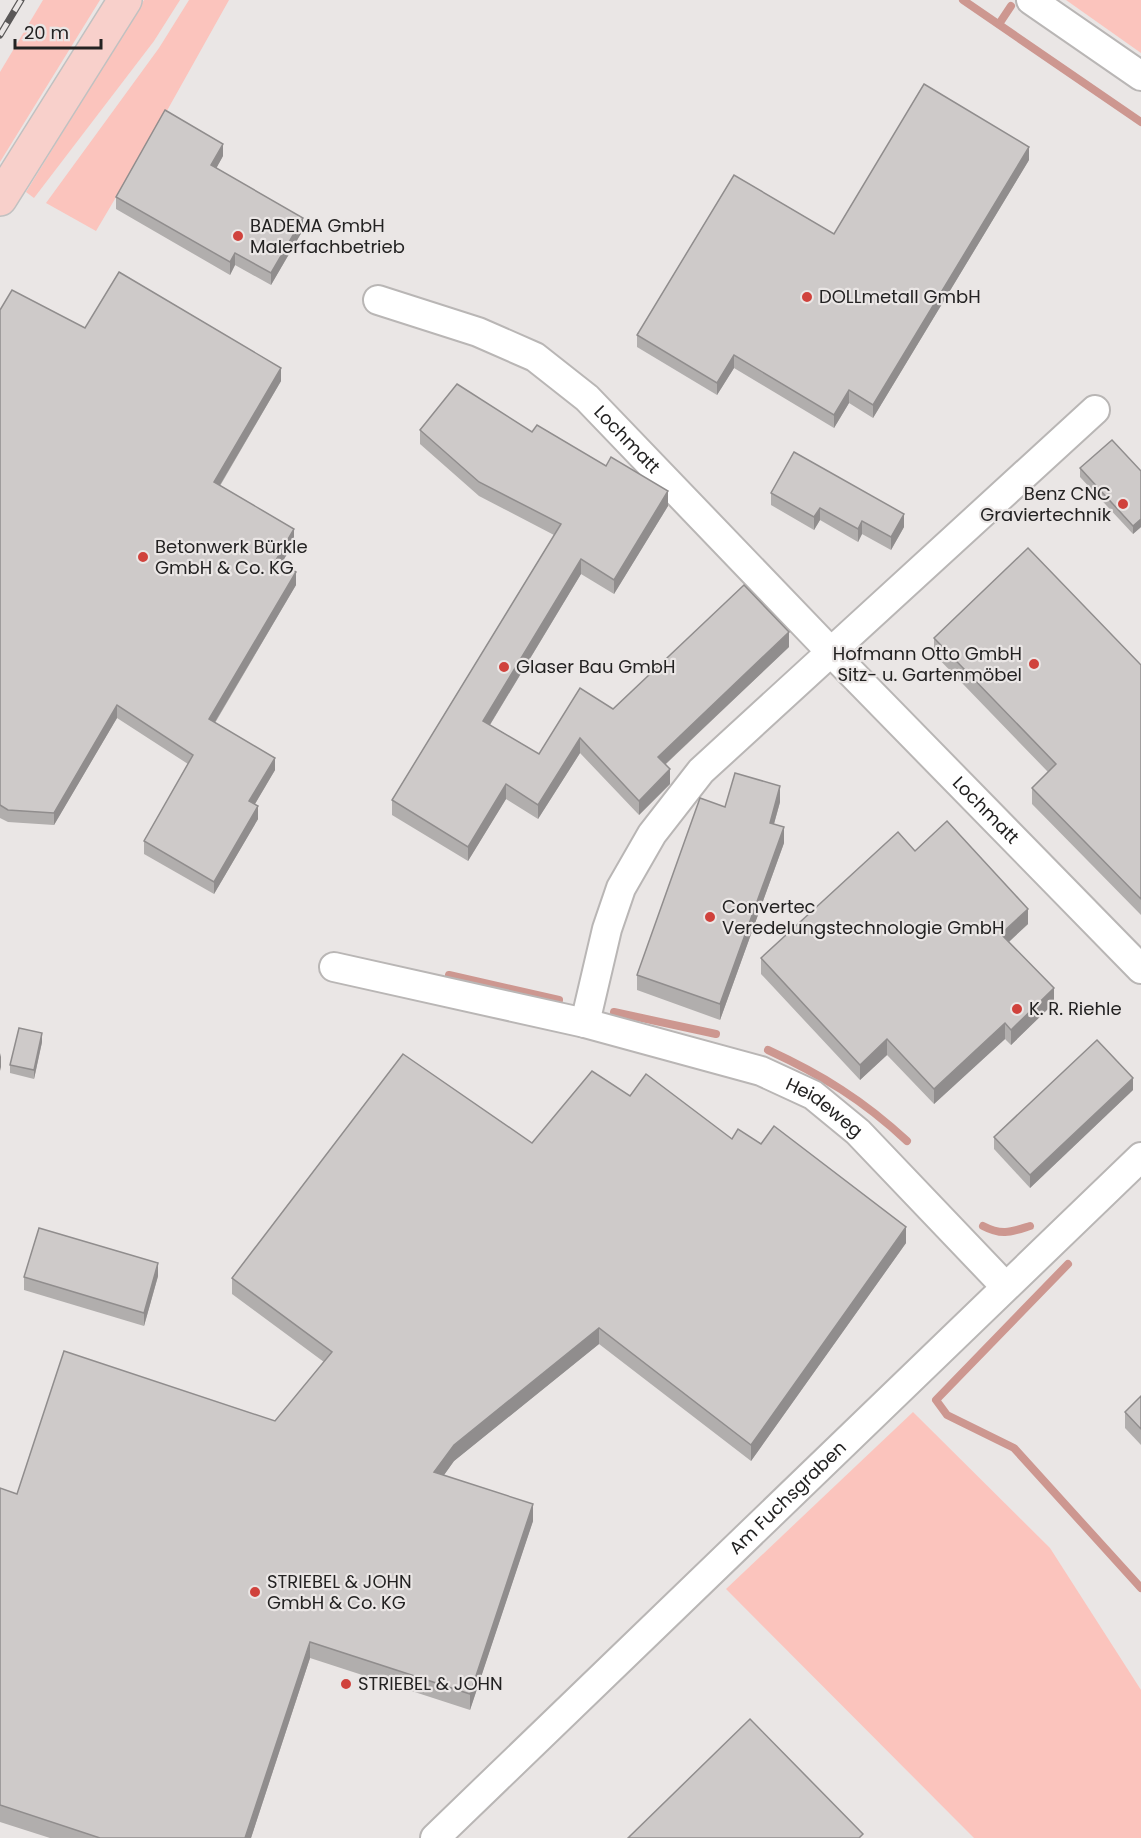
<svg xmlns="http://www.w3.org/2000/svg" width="1141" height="1838" font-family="Poppins,sans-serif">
<rect width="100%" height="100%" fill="#eae6e5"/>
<g fill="#fbc4bd">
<path d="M43,0H100L0,162V72Z"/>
<path d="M144,0H180L154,41L34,198L26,192Z"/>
<path d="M189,0H229L164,116L96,231L46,203L159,48Z"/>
<path d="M1066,0H1141V53Z"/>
<path d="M913,1412L1050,1548L1141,1690V1838H974L726,1589Z"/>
</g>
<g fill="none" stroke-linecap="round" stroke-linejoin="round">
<g stroke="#cd9790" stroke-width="8">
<path d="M963,0L1141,122"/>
<path d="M999,24L1011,6"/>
<path d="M449,975L559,1000"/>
<path d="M614,1012L716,1034"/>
<path d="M768,1050C822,1075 863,1100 907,1141"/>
<path d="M983,1226C1002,1236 1011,1232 1030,1226"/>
<path d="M1068,1264L936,1400L947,1415L1014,1448L1141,1588"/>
</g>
<defs>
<g id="minor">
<path d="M1031,0L1141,76"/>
<path id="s1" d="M378,300L478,332L535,357L587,398L830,651L1141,969"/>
<path id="s2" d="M334,967L585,1023L761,1071L813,1095L858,1132L1005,1286"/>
<path d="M585,1023L607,929L621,888L652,834L701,771L1095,410"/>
<path id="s3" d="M435,1838L1141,1157"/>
</g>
<path id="major" d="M0,199L125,0"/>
</defs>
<use href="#minor" stroke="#b9b6b5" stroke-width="32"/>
<use href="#major" stroke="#c1c1c1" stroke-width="36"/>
<use href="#minor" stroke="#fff" stroke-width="28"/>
<use href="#major" stroke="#f8d0cb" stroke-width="33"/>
<defs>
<path id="rail" d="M0,35L21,0"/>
</defs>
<use href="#rail" stroke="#5a5858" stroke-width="7"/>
<use href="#rail" stroke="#eae6e5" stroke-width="4.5" stroke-dasharray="14" stroke-linecap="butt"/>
</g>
<g fill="#b1aead">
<path d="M223,156L216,168L303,230L271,285L235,265L230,275L116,209V197Z"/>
<path d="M1029,160L873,418L849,403L834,428L734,368L717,395L637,347V335L834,234Z"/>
<path d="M0,310L85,328L281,381L220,486L294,542L281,564L296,585L215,723L275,770L255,804L258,819L214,894L144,854V841L188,764L117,718L54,825L8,822L0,818Z"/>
<path d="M420,430L532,432L668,506L614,594L581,574L490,725L539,754L613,709L789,647L666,764L670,784L639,815L580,753L538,819L506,799L468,861L392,815V800L554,535L479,496L420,444Z"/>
<path d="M1080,468L1141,471V527L1133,534L1080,477Z"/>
<path d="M771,493L904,527L891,550L862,534L858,542L820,520L814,530L771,505Z"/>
<path d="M934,638L1141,665V915L1032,804V788L1048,772L934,654Z"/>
<path d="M780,802L774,824L784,843L720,1020L637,990V975L725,807Z"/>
<path d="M915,851L1028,924L1009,942L1054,1003L1011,1045L1005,1039L934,1104L887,1055L860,1080L761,974V958Z"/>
<path d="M42,1042L34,1079L10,1073V1065Z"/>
<path d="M1133,1090L1030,1188L994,1149V1137Z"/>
<path d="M630,1096L732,1139L906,1243L751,1461L599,1344L454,1461L444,1475L533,1521L470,1710L310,1658L251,1838H50L0,1822V1488L17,1494L275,1421L324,1362L232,1294V1278L532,1143Z"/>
<path d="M158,1276L144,1326L24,1290V1277Z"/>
<path d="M1141,1396V1445L1125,1428V1412Z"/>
</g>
<g fill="#908d8d">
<path d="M223,144V156L211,178V165Z"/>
<path d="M1029,147V160L873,418V405Z"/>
<path d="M303,218V230L271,285V273Z"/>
<path d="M235,253V265L230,275V262Z"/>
<path d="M734,355V368L717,395V383Z"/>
<path d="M281,368V381L214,495V482Z"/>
<path d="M849,390V403L834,428V415Z"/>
<path d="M668,491V506L614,594V580Z"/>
<path d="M820,508V520L814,530V517Z"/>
<path d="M904,514V527L891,550V537Z"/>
<path d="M1141,519V527L1133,534V526Z"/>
<path d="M862,521V534L858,542V529Z"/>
<path d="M294,529V542L276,573V560Z"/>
<path d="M581,559V574L483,736V721Z"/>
<path d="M296,572V585L209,732V719Z"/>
<path d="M789,632V647L658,771V757Z"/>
<path d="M117,705V718L54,825V813Z"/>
<path d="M580,738V753L538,819V805Z"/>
<path d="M275,758V770L249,814V801Z"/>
<path d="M670,769V784L639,815V801Z"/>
<path d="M506,784V799L468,861V847Z"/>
<path d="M780,786V802L770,838V823Z"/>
<path d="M258,806V819L214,894V882Z"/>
<path d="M784,827V843L720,1020V1004Z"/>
<path d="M1028,909V924L1001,949V934Z"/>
<path d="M1054,988V1003L1011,1045V1030Z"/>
<path d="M1005,1023V1039L934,1104V1089Z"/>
<path d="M42,1033V1042L34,1079V1070Z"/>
<path d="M887,1039V1055L860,1080V1065Z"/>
<path d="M1,1053V1067L0,1071V1057Z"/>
<path d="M1133,1078V1090L1030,1188V1175Z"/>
<path d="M906,1227V1243L751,1461V1445Z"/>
<path d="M158,1263V1276L144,1326V1313Z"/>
<path d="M599,1328V1344L454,1461L434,1489V1472L454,1445Z"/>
<path d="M533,1504V1521L470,1710V1694Z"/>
<path d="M310,1642V1658L251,1838H245Z"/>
</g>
<g fill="#cecac9" stroke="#908d8d" stroke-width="1.5">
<path d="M924,84L1029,147L873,405L849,390L834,415L734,355L717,383L637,335L734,175L834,234Z"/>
<path d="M165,110L223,144L211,165L303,218L271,273L235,253L230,262L116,197Z"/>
<path d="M119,272L281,368L214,482L294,529L276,560L296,572L209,719L275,758L249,801L258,806L214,882L144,841L193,755L117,705L54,813L8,810L0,805V310L12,290L85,328Z"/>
<path d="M457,384L532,432L537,425L606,466L611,457L668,491L614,580L581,559L483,721L539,754L580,688L613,709L744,585L789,632L658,757L670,769L639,801L580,738L538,805L506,784L468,847L392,800L561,524L479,482L420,430Z"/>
<path d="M1112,440L1141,471V519L1133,526L1080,468Z"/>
<path d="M794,452L904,514L891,537L862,521L858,529L820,508L814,517L771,493Z"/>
<path d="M1028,548L1141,665V899L1032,788L1056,764L934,638Z"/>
<path d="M735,773L780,786L770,823L784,827L720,1004L637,975L700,798L725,807Z"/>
<path d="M947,821L1028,909L1001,934L1054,988L1011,1030L1005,1023L934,1089L887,1039L860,1065L761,958L898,832L915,851Z"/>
<path d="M19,1028L42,1033L34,1070L10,1065Z"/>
<path d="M1097,1040L1133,1078L1030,1175L994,1137Z"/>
<path d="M403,1054L532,1143L592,1071L630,1096L646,1074L732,1139L738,1129L761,1144L774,1126L906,1227L751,1445L599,1328L454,1445L434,1472L533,1504L470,1694L310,1642L245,1838H100L0,1805V1488L17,1494L64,1351L275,1421L332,1352L232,1278Z"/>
<path d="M39,1228L158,1263L144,1313L24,1277Z"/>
<path d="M1141,1396V1429L1125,1412Z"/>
<path d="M750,1719L863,1834L859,1838H628Z"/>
</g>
<g fill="#d0423c" stroke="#eae6e5" stroke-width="2">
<circle cx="238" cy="236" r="6"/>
<circle cx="807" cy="297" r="6"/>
<circle cx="1123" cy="504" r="6"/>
<circle cx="143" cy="557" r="6"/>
<circle cx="1034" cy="664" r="6"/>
<circle cx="504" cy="667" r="6"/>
<circle cx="710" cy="917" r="6"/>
<circle cx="1017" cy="1009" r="6"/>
<circle cx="255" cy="1592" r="6"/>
<circle cx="346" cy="1684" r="6"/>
</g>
<g text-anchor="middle" stroke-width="4.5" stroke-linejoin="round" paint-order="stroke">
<g font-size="18" fill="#232222" stroke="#eae6e5" text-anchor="start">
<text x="250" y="232">BADEMA GmbH<tspan x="250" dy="21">Malerfachbetrieb</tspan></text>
<text x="819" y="303">DOLLmetall GmbH</text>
<text x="1111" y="500" text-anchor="end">Benz CNC<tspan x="1111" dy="21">Graviertechnik</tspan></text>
<text x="155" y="553">Betonwerk Bürkle<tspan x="155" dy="21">GmbH &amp; Co. KG</tspan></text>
<text x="1022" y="660" text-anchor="end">Hofmann Otto GmbH<tspan x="1022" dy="21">Sitz- u. Gartenmöbel</tspan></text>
<text x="516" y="673">Glaser Bau GmbH</text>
<text x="722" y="913">Convertec<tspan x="722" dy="21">Veredelungstechnologie GmbH</tspan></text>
<text x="1029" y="1015">K. R. Riehle</text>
<text x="267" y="1588">STRIEBEL &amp; JOHN<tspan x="267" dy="21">GmbH &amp; Co. KG</tspan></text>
<text x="358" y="1690">STRIEBEL &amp; JOHN</text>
</g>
<g font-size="18" fill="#232222" stroke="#eae6e5">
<text dy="6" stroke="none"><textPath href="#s1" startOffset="291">Lochmatt</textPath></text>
<text dy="6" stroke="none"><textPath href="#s1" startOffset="807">Lochmatt</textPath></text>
<text dy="6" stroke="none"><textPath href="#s2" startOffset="513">Heideweg</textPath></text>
<text dy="6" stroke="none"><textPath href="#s3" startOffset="490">Am Fuchsgraben</textPath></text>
</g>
</g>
<path d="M15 39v9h86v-9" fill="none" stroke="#232222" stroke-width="3"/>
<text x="24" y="39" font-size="18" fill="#232222" stroke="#eae6e5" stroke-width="4.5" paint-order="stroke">20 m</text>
</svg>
